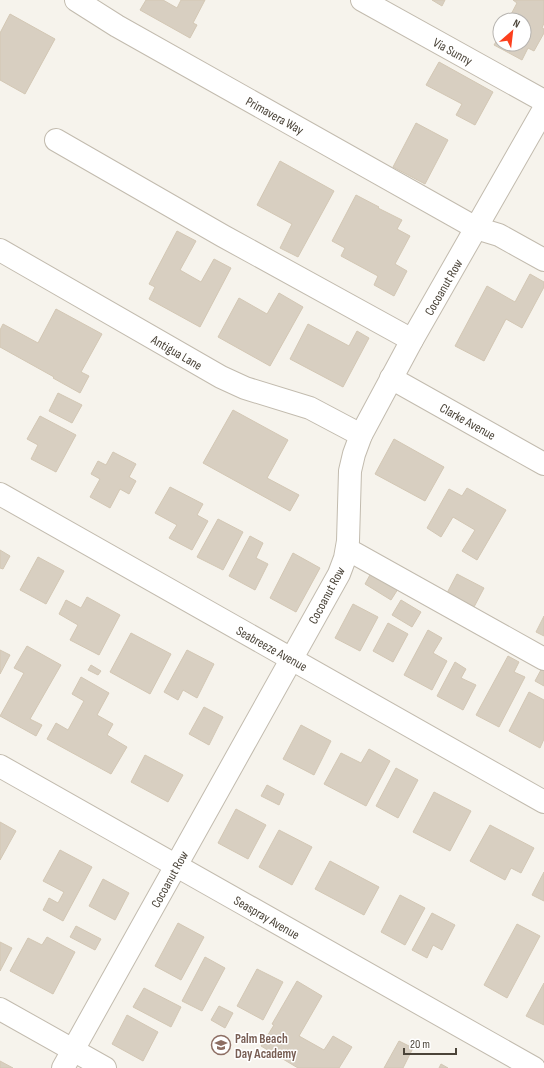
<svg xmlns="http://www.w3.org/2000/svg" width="544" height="1068" font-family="'Sofia Sans Condensed',sans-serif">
<rect width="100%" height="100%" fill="#f6f3ec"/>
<g fill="#d8cfc1" stroke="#d3c7b4">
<path d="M146,0H163L177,8L181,0H205L193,23L197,25L190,38L140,10Z"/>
<path d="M432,0H445L442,6Z"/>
<path d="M513,0H544V23L542,28L544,29V33L534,51L528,48L522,60L494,45L500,35V44H524V20H508L517,3Z"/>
<path d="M10,14L55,39L25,94L0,80V33Z"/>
<path d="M439,62L493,92L475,125L456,115L462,104L426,85Z"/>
<path d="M416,123L448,140L425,184L393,167Z"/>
<path d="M280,161L334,191L298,257L280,248L292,224L257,205Z"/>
<path d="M356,195L379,207L378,208L402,220L397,229L410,236L395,264L407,271L394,296L374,285L378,276L341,256L345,248L332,241Z"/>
<path d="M177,231L196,241L180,270L201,282L214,259L231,268L200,327L149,299L155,287L149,284Z"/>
<path d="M530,274L544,282V287L522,328L506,319L484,361L455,346L487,286L515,302Z"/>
<path d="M279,293L303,307L270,366L218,337L239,298L267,314Z"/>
<path d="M56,309L102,334L81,372L89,376L80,393L53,378L54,377L0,347V330L3,324L38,343Z"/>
<path d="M308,324L349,346L357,331L369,338L343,387L290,359Z"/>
<path d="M58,393L82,405L72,423L49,411Z"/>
<path d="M233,410L288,440L267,478L299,495L290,511L203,463Z"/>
<path d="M40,416L76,435L56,472L31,459L38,445L27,439Z"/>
<path d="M394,439L444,467L425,501L375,474Z"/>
<path d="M113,452L136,464L129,477L136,481L129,494L120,489L110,508L90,497L100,479L91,474L98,461L106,465Z"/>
<path d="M170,487L203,504L197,515L208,521L192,550L169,538L177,525L155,513Z"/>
<path d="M467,488L506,510L477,560L462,551L475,530L453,517L441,537L427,528L449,489L462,496Z"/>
<path d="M218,519L243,532L223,570L197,557Z"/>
<path d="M250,536L263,543L256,558L268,564L255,590L229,576Z"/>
<path d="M0,550L10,556L3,569L0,568Z"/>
<path d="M293,553L320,568L296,612L270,598Z"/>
<path d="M38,557L64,571L46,604L20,590Z"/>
<path d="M371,573L398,589L391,600L365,584Z"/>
<path d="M457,574L484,588L474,607L447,593Z"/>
<path d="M87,597L120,615L99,655L70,640L78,625L59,614L66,600L81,608Z"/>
<path d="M401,600L421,612L412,627L392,615Z"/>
<path d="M353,604L378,617L360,651L335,638Z"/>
<path d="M544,616V636L536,632Z"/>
<path d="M388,623L408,634L393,662L373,651Z"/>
<path d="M428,630L442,638L433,653L447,661L432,690L404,675Z"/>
<path d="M131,633L171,654L150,694L110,672Z"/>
<path d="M27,646L61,665L30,719L42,725L36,736L0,716L24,673L14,668Z"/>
<path d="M0,650L10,655L0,674Z"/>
<path d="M187,650L214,664L197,698L183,690L178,700L164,692Z"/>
<path d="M508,656L519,662L514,672L525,677L499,727L476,715Z"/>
<path d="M455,662L466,669L461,678L476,685L463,710L437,696Z"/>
<path d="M91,665L101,671L98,675L88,670Z"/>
<path d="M542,668L544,669V686L535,681Z"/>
<path d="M81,677L109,693L97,715L113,724L107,735L127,747L111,774L47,739L56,723L68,730L84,701L72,694Z"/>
<path d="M529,692L544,700V739L540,748L509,731Z"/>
<path d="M204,707L223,717L209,745L189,734Z"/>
<path d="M301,725L331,741L314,775L283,759Z"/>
<path d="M369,749L390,761L366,806L324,784L341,753L361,763Z"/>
<path d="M145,755L183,775L168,802L131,782Z"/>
<path d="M396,768L418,780L398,818L376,806Z"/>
<path d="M267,785L284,794L279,805L261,796Z"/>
<path d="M434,792L471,811L450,851L413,832Z"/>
<path d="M236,809L266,825L248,859L218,843Z"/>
<path d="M0,822L16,831L0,860Z"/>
<path d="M490,825L534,848L521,873L511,868L505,880L470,861Z"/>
<path d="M279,830L312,847L292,885L259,867Z"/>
<path d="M60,850L92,867L63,921L43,910L49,898L58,903L64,892L43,881Z"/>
<path d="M330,861L379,887L364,915L315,889Z"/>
<path d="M544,872V901L532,895Z"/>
<path d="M103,879L129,893L115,920L89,906Z"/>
<path d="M400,895L425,908L405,945L381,932Z"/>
<path d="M432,913L455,925L442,950L433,945L427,958L412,950Z"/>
<path d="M178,923L204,937L181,980L155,966Z"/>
<path d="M517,924L540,936L507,998L484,985Z"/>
<path d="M76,926L101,939L95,950L70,937Z"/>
<path d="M47,937L75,952L53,994L10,971L28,938L42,945Z"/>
<path d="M0,942L12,948L0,971Z"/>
<path d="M205,957L225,968L202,1011L182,1001Z"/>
<path d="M257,969L283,982L263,1020L237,1006Z"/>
<path d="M297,981L322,996L299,1036L324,1050L333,1036L352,1047L339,1068H298L261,1046L274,1025L272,1024Z"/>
<path d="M544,983V1025L526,1016Z"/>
<path d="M144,988L181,1007L171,1027L133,1007Z"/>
<path d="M219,1006L233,1013L225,1028L211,1020Z"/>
<path d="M127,1015L158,1032L143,1061L112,1044Z"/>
<path d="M399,1041L413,1048L403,1068H384Z"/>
<path d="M0,1061L13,1068H0Z"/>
<path d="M441,1064L448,1068H439Z"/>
</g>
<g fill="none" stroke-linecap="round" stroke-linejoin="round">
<defs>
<g id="minor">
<path d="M76,0L117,26L476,228L499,235L544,260"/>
<path d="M362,0L544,101"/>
<path d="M56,140L223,236L412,340"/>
<path d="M0,250L221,377L245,388L310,408L361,435"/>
<path d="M391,378L544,464"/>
<path d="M0,494L544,802"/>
<path d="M347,549L544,659"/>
<path d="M0,766L534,1068"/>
<path d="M0,1009L105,1068"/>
<path d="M63,1068L339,574L345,558L348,541L350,471L354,454L361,435L412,340L544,109"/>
</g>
</defs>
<use href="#minor" stroke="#c2bbae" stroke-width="24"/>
<use href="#minor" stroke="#fff" stroke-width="22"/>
</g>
<defs>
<symbol id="school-ring" viewBox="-11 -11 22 22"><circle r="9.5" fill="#fff" stroke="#8d6e63" stroke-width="1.5"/><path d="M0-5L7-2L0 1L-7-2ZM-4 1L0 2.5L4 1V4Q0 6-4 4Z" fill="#8d6e63"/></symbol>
</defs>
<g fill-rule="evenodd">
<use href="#school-ring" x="210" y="1034" width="22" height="22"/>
</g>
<g text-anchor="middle" stroke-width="3" stroke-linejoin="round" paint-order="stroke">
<g font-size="13" fill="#4b4439" stroke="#fff">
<text transform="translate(453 51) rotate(29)" y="5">Via Sunny</text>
<text transform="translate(275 115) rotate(29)" y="5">Primavera Way</text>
<text transform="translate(443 287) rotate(-60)" y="5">Cocoanut Row</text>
<text transform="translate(177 352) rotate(30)" y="5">Antigua Lane</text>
<text transform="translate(468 421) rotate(29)" y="5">Clarke Avenue</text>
<text transform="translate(326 595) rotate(-62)" y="5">Cocoanut Row</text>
<text transform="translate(272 648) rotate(29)" y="5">Seabreeze Avenue</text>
<text transform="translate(169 879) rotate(-61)" y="5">Cocoanut Row</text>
<text transform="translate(267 917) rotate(30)" y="5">Seaspray Avenue</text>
</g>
<g font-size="13" font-weight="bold" fill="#785e54" stroke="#fff" text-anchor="start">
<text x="235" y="1043">Palm Beach<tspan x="235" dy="15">Day Academy</tspan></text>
</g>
</g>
<g transform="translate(512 32) rotate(28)"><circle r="19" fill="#ffffff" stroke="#b7b4b0"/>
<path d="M0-3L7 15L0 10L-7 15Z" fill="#fc3f1d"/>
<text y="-6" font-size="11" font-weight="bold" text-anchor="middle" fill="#4b4439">N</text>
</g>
<path d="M404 1048v6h52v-6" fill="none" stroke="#4b4439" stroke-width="2"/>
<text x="410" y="1048" font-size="12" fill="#4b4439" stroke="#ffffff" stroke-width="3" paint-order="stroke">20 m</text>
</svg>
